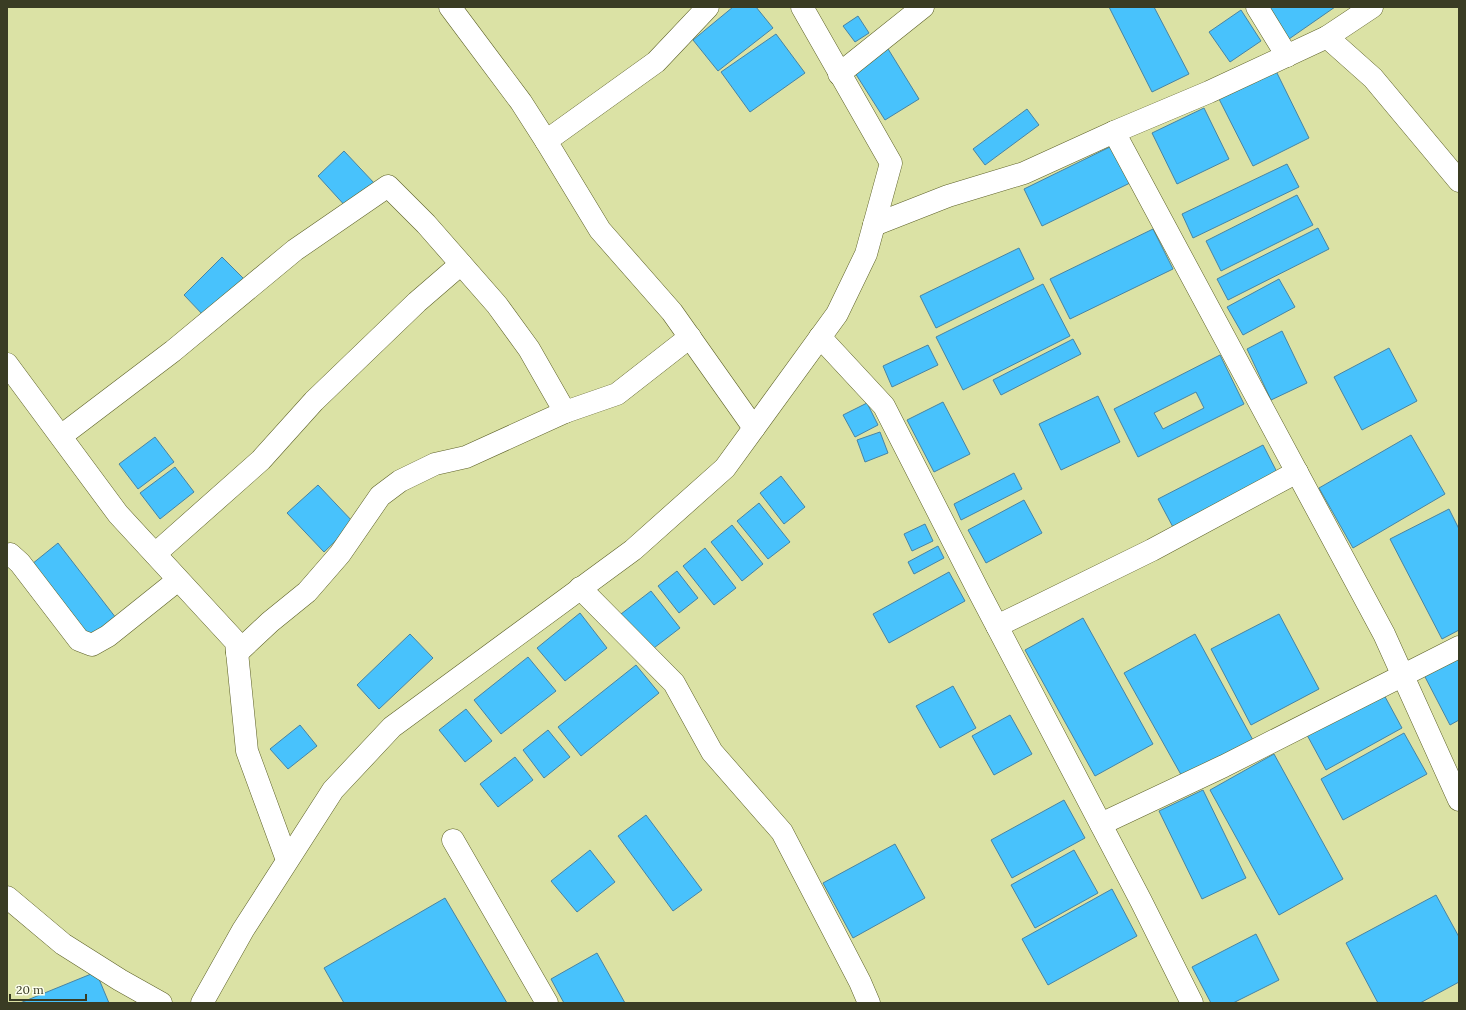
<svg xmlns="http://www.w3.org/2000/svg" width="1466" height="1010" font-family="Lora,serif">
<rect width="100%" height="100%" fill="#dbe2a5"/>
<g fill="#48c2fc" stroke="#4884a3" fill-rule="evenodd">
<path d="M733,7H756L773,28L718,71L693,40Z"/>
<path d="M1109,7H1154L1189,74L1152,92Z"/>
<path d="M1267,7H1335L1289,39Z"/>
<path d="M1241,10L1261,41L1230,62L1209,32Z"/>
<path d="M858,16L869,33L855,42L843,26Z"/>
<path d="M776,34L805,73L750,112L721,72Z"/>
<path d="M885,44L919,99L885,120L850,65Z"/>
<path d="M1276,71L1309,138L1253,166L1219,99Z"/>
<path d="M1204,108L1229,159L1177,184L1152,133Z"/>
<path d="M1027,109L1039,125L985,165L973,149Z"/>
<path d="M1116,144L1134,181L1042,226L1024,189Z"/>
<path d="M344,151L375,184L348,209L318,176Z"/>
<path d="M1287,164L1299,187L1193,238L1182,214Z"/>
<path d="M1297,195L1313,225L1221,271L1206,241Z"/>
<path d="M1318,228L1329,249L1228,300L1217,279Z"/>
<path d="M1153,229L1173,269L1070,319L1050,279Z"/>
<path d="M1019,248L1034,279L936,328L920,296Z"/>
<path d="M222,257L244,279L205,317L184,295Z"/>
<path d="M1279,279L1295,307L1243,335L1227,307Z"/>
<path d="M1043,284L1070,336L963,390L936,337Z"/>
<path d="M1282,331L1307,383L1271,400L1247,349Z"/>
<path d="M1073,339L1081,354L1001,395L993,380Z"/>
<path d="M928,345L938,365L892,387L883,366Z"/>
<path d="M1389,348L1417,401L1362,430L1334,377Z"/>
<path d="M1220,355L1244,404L1138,457L1114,409ZM1196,392L1204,408L1163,429L1154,413Z"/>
<path d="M1098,396L1120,442L1061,470L1039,424Z"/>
<path d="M943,402L970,454L934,472L907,420Z"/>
<path d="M867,403L878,425L855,437L843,415Z"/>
<path d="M880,432L888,453L865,462L857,440Z"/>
<path d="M1411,435L1445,494L1353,548L1319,488Z"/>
<path d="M155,437L174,462L138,489L119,464Z"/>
<path d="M1263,445L1279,476L1174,529L1158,499Z"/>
<path d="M175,467L194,492L160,519L140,493Z"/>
<path d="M1014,473L1022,489L961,520L954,504Z"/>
<path d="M781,476L805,507L784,524L760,493Z"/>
<path d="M318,485L354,523L324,552L287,513Z"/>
<path d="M1024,500L1042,533L986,563L968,530Z"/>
<path d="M759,503L790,542L768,559L737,521Z"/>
<path d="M1449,509L1459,529V630L1442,639L1390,539Z"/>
<path d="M925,524L933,541L912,551L904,534Z"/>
<path d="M732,525L763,564L742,581L711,542Z"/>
<path d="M58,543L116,618L90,638L32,564Z"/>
<path d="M938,546L944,558L914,574L908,562Z"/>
<path d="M705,548L736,588L714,605L683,566Z"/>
<path d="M677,571L698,598L679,613L658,586Z"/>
<path d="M949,572L965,601L889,643L873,614Z"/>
<path d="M651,591L680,628L650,651L621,614Z"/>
<path d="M580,613L607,648L565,681L537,648Z"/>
<path d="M1279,614L1319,689L1251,725L1211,649Z"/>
<path d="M1083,618L1153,744L1095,776L1025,650Z"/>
<path d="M410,634L433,658L379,709L357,685Z"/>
<path d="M1195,634L1254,742L1184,780L1124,673Z"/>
<path d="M1459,655V720L1450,725L1423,673Z"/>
<path d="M528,657L556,691L501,734L474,700Z"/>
<path d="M636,665L659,693L581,756L558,727Z"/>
<path d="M953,686L976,728L940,748L916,706Z"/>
<path d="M1383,693L1402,728L1326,770L1307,735Z"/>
<path d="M466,709L492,741L465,762L439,730Z"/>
<path d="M1010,715L1032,754L994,775L972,736Z"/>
<path d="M300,725L317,746L288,769L270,749Z"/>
<path d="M548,730L570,757L544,778L523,750Z"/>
<path d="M1404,733L1427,774L1343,820L1321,779Z"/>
<path d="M1274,754L1343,879L1279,915L1210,790Z"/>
<path d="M515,757L533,780L498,807L480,784Z"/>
<path d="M1203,790L1246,878L1202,899L1159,811Z"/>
<path d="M1064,800L1085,838L1012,878L991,840Z"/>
<path d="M646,815L702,890L673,911L618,836Z"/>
<path d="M895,844L925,898L853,938L823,883Z"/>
<path d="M590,850L615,882L577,912L551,881Z"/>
<path d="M1074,850L1098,893L1035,928L1011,885Z"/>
<path d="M1112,889L1137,936L1048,985L1022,939Z"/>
<path d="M1436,895L1459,937V982L1420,1003H1378L1346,943Z"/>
<path d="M445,898L507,1003H344L324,968Z"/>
<path d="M1256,934L1279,980L1233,1003H1211L1192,967Z"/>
<path d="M597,953L625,1003H564L551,979Z"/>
<path d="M96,972L109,1003H20Z"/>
</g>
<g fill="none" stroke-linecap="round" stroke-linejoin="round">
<defs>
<g id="minor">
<path d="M450,7L521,102L546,141"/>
<path d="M708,7L656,62L546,141L600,230L672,312L754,428"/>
<path d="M1257,7L1287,56"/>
<path d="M1327,37L1373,78L1459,181"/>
<path d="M839,74L923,7"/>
<path d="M1114,132L1384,634L1459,800"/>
<path d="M874,225L948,196L1024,173L1114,132L1209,92L1327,37L1372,7"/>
<path d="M820,337L884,406L978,590L1141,901L1192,1003"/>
<path d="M7,364L118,514L236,642L247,751L287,860"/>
<path d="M565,412L617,394L690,337"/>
<path d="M61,436L173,351L295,250L388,186L426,224L497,305L529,349L565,412L466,457L435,464L400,481L380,496L340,554L307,592L270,622L237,653"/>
<path d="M155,554L261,460L314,401L417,302L461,264"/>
<path d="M7,556L10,554L20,563L79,640L92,645L108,636L178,580"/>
<path d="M580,588L674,683L712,752L782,832L860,982L869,1003"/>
<path d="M997,626L1152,550L1297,472"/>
<path d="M1101,824L1224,766L1459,647"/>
<path d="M453,840L547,1003"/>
<path d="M7,897L63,944L120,980L161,1003"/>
<path d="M202,1003L243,930L333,790L392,727L633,550L725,468L837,314L866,254L891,163L802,7"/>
</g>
</defs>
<use href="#minor" stroke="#5d6128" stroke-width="23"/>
<use href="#minor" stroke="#fff" stroke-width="22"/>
</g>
<rect width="1466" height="1010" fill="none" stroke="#3a3c24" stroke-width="16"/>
<path d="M10 994v6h76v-6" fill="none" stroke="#3a3c24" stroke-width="2"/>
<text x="16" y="994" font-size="12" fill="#3a3c24" stroke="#fcfeec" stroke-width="3" paint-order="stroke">20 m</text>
</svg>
